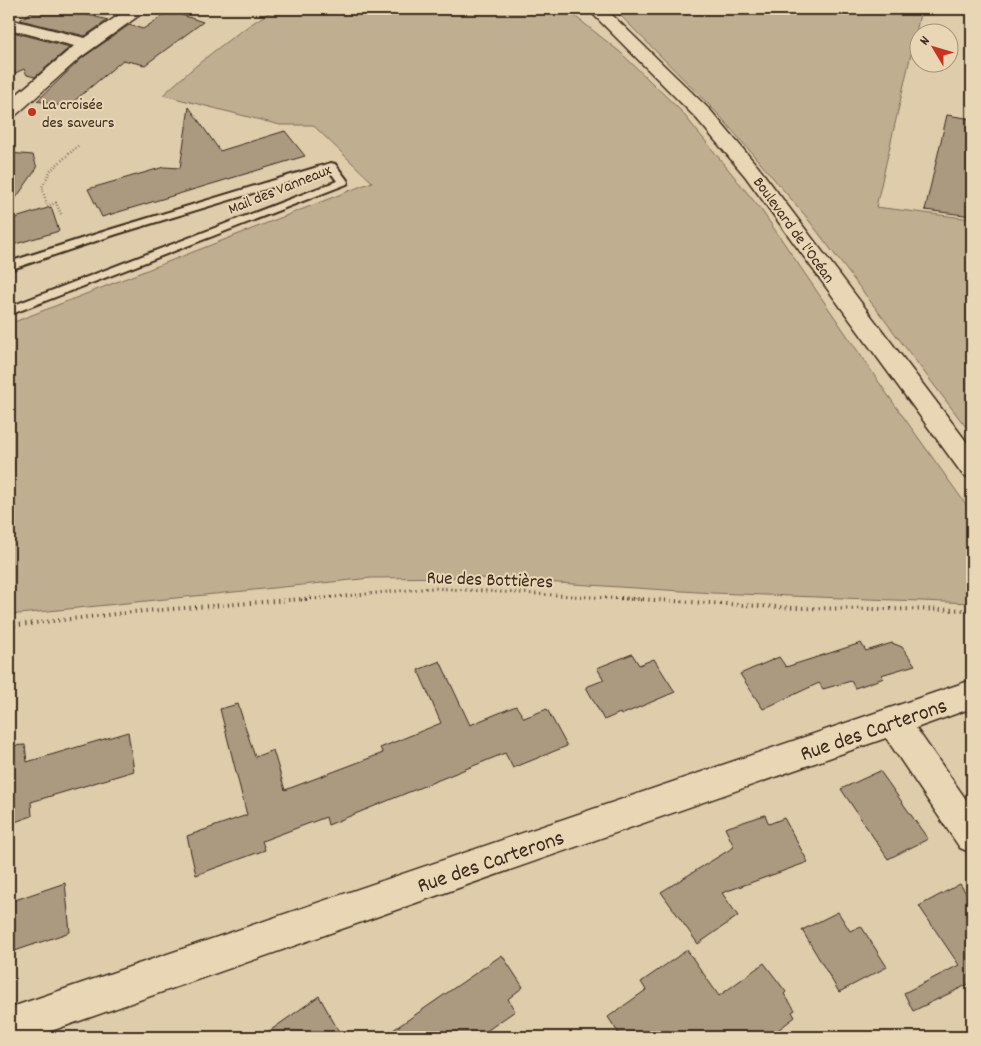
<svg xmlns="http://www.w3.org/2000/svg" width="981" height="1046" font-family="Dekko,sans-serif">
<rect width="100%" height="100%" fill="#deccab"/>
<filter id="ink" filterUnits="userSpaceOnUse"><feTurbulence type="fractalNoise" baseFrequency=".02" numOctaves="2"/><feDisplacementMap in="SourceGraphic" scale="10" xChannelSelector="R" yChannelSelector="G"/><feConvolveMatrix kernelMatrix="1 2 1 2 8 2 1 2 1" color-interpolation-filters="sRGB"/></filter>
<g filter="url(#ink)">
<g fill="#c0ae91" stroke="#7e6c58">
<path d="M275,9H384L393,14L411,9H566L620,52L681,111L762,211L885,391L972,513V603L713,593L465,577L371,578L9,615V324L372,182L313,125H280L163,95C199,62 232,35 275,9Z"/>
<path d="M614,9H930L921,10L876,207L972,219V435L804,214L719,115Z"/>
</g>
<g fill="#ab9980" stroke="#3b2a1e">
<path d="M36,9H64L108,20L85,36L20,20Z"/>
<path d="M170,11L203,22L145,65L123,60L67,107L37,101L82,58L129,25L143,29Z"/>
<path d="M9,31L70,47L35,77L27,75L24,69L9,76Z"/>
<path d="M189,107L220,151L285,131L305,156L102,217L88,189L164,167L180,168Z"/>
<path d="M947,115L972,119V216L925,210Z"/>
<path d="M9,153L33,155L37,168L9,208Z"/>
<path d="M51,207L59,231L9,246V220Z"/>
<path d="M861,643L866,651L892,643L902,647L915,665L881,675L884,678L855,688L851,681L823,689L819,683L763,709L740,674L779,657L786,667Z"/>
<path d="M632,654L639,665L654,659L675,692L621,715L620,713L604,720L586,687L604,680L597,668Z"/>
<path d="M440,661L470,725L516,706L524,718L547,709L567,746L513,768L505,753L328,825L326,817L262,841L265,850L196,875L187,836L247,815L220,709L238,704L255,757L273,750L285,790L383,753L380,748L441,723L418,670Z"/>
<path d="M128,732L134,771L31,802L32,816L9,824V746L25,745L27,762Z"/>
<path d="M880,771L928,839L888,859L841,789Z"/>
<path d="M765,815L769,824L784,818L808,862L722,893L738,916L698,944L661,892L734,847L725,828Z"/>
<path d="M65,883L70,932L12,952L9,933V902Z"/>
<path d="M960,884L972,902V984L971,983L913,1011L904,993L959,965L919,906Z"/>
<path d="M838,912L850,931L861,926L887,967L839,992L802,930Z"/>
<path d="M687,950L719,996L764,963L786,992L784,994L795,1010L792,1012L795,1017L769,1037H621L608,1017L646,990L641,982Z"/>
<path d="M502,955L523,987L508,999L515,1011L478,1037H383Z"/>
<path d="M319,996L342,1037H261Z"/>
</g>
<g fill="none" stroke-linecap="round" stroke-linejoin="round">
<defs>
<path id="service" d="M331,163L335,164L347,180L348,182L347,184L9,315V307L337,181L329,170L117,234L9,270V262L109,230Z"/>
<g id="minor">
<path d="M128,9H148L81,57L16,115L9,117V101L74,46L9,29V19L85,38Z"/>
<path d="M972,680V708L916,728L972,808V853L960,848L886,738L34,1037H9V1008Z"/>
</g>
<path id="secondary" d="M588,9H606L711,111L759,168L972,449V478L963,475L745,176L697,119Z"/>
</defs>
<use href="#service" stroke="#3b2a1e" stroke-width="4"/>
<use href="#minor" stroke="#3b2a1e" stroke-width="3"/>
<use href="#secondary" stroke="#3b2a1e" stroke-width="3"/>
<path stroke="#3b2a1e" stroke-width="2.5" stroke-dasharray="0.5 2.5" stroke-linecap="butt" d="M61,214L56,203L47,206L42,187L51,170L78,146"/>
<g stroke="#3b2a1e" stroke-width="3" stroke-dasharray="1 4" stroke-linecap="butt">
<path d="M9,287L15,285"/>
<path d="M301,600L432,588L643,600"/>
</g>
<g stroke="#3b2a1e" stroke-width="4" stroke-dasharray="1 4.5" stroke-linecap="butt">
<path d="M621,598L795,608L972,610"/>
<path d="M9,626L133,612L315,598"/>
</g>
<use href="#service" fill="#e9d6b4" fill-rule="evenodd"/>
<use href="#minor" fill="#e9d6b4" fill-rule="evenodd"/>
<use href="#secondary" fill="#e9d6b4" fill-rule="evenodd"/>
</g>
</g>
<circle fill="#c8321e" stroke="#e9d6b4" stroke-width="2" cx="32" cy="112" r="5"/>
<g text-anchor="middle" stroke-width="4" stroke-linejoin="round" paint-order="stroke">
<g font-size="16" fill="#3b2a1e" stroke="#e9d6b4" text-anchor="start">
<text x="42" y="109">La croisée<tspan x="42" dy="18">des saveurs</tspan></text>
</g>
<g font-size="16" fill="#3b2a1e" stroke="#e9d6b4">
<text transform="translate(279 188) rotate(-22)" y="6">Mail des Vanneaux</text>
<text transform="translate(795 229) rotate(54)" y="6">Boulevard de l'Océan</text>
</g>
<g font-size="19" fill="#3b2a1e" stroke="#e9d6b4">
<text transform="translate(490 578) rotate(2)" y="7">Rue des Bottières</text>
</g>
<g font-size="22" fill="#3b2a1e" stroke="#e9d6b4">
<text transform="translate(873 728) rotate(-19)" y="8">Rue des Carterons</text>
<text transform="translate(490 860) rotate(-19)" y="8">Rue des Carterons</text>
</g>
</g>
<rect width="981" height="1046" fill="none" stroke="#e9d6b4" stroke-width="30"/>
<rect x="15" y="15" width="951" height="1016" fill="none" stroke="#3b2a1e" stroke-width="2" filter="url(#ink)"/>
<g transform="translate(934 48) rotate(308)"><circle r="24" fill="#e9d6b4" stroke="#a39178"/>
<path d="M0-4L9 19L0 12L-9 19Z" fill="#c8321e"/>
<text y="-8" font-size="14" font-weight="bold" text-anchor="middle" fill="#3b2a1e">N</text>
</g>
</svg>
